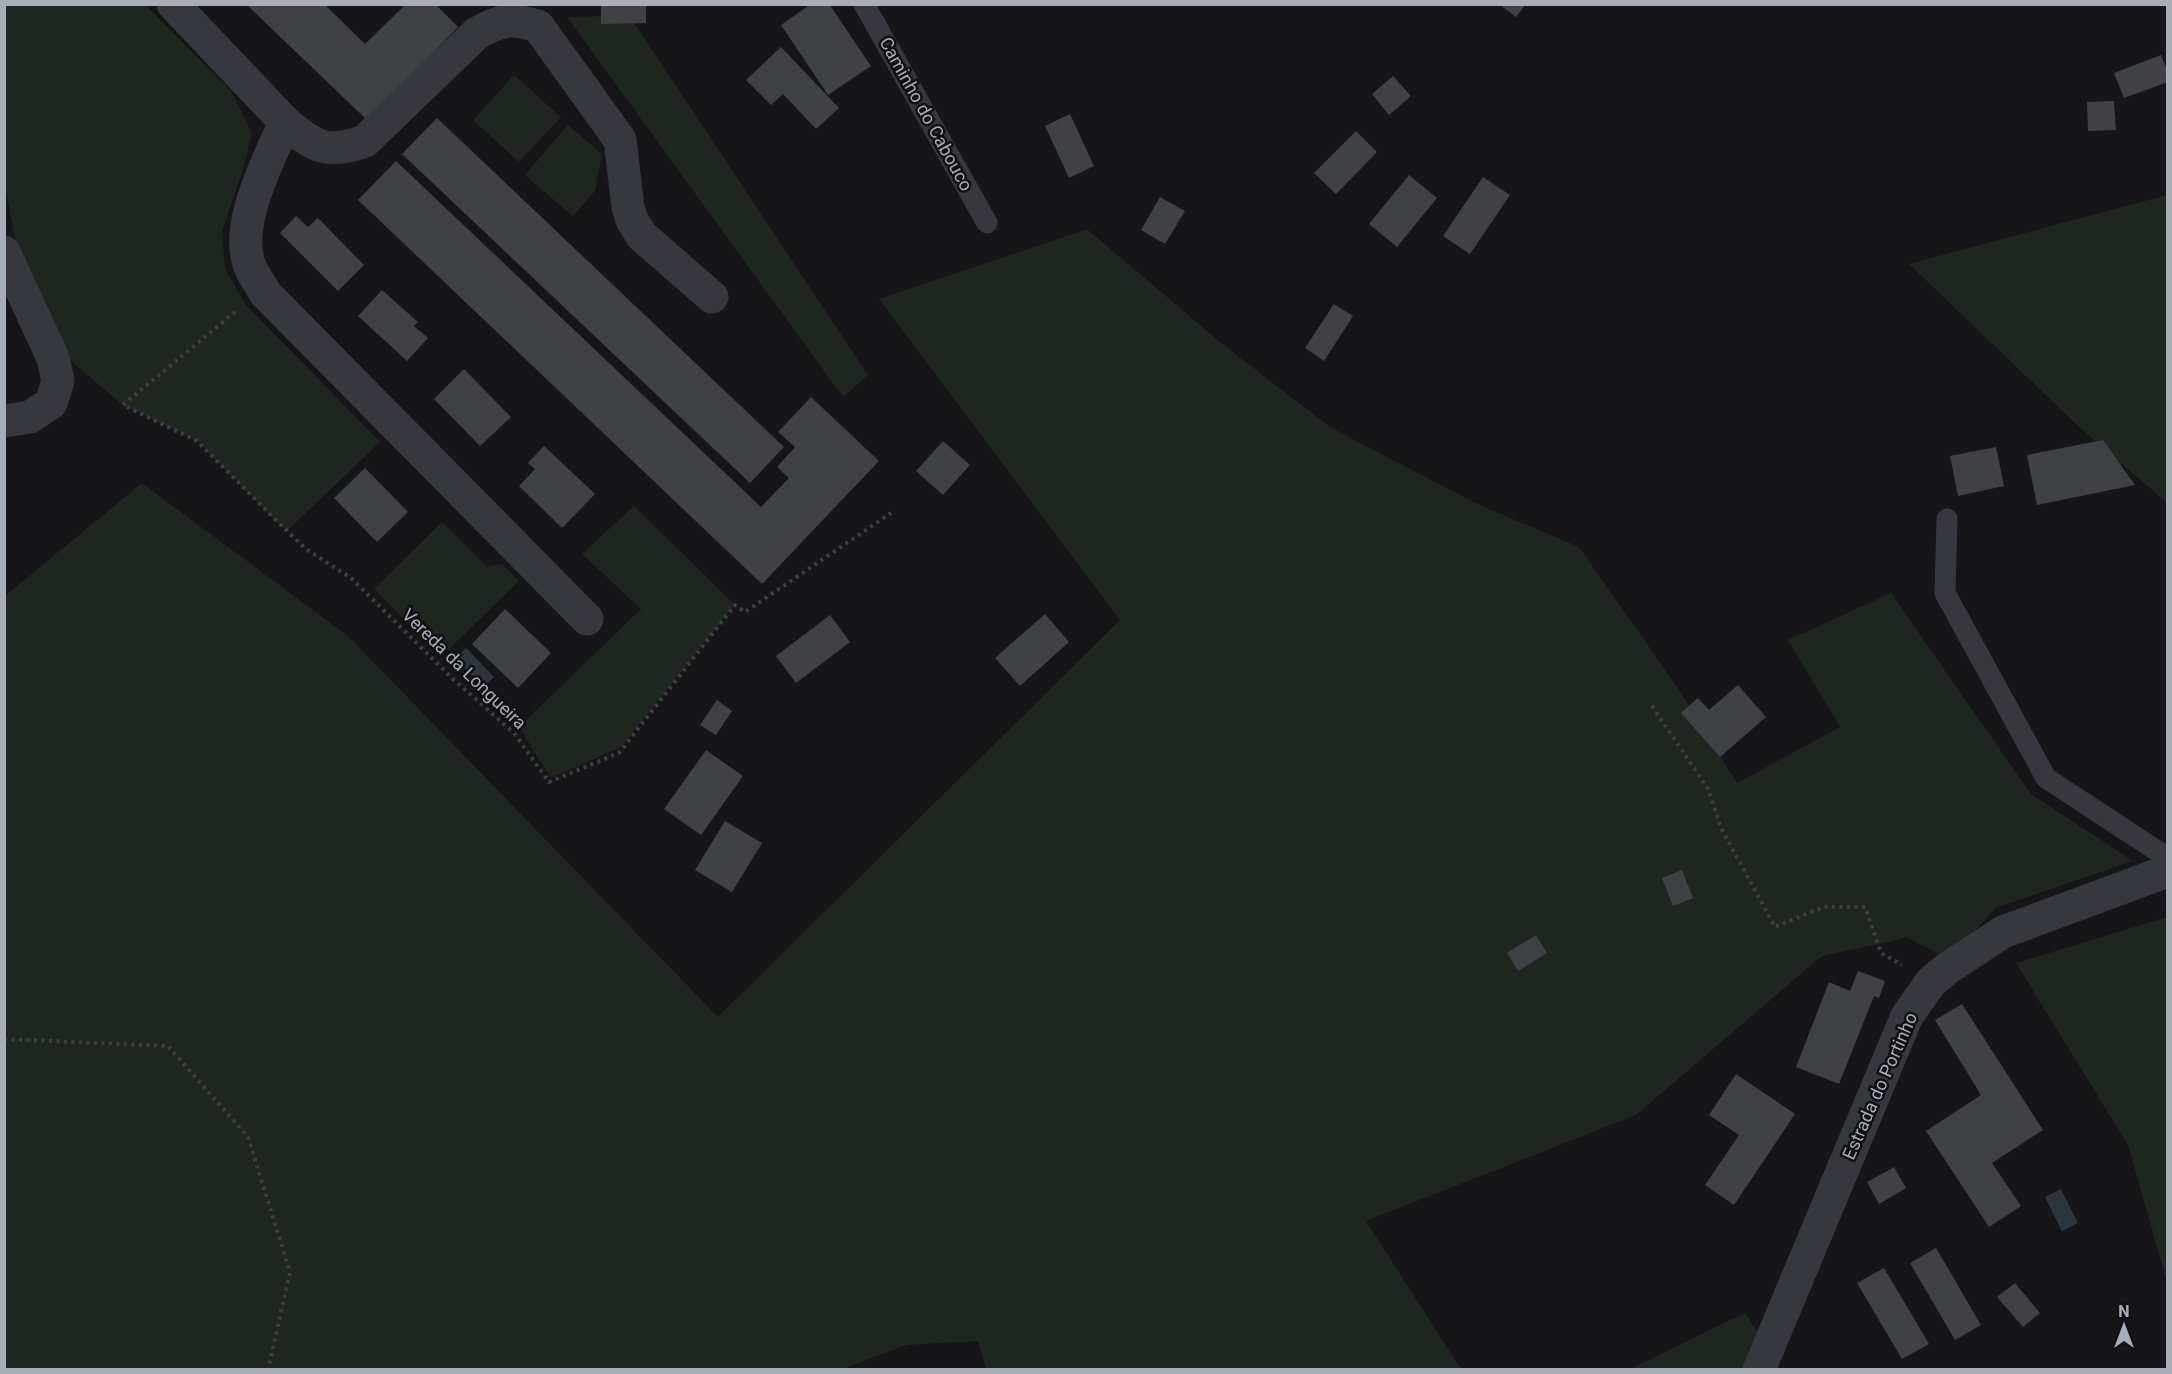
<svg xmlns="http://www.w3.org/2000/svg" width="2172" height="1374" font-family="Roboto,sans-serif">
<rect width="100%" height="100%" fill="#161618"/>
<g fill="#1e261f">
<path d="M4,5H145L231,91L252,133L243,169L222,231L225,268L245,304L380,442L287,531L276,522L197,441L123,405L71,361L18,255L5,185Z"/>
<path d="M629,15L868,375L843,397L567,17Z"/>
<path d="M514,75L561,117L519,162L473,120Z"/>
<path d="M568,125L602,154L595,191L573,216L525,175Z"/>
<path d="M2167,195V503L2076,424L1909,264Z"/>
<path d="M1087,229L1221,343L1330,427L1475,503L1579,547L1680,691L1737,783L1840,727L1788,640L1891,593L2031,794L2133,861L1995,908L1950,960L1906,937L1893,941L1822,956L1636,1115L1366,1221L1461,1369H986L978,1341L906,1345L840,1370H5V596L142,483L349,637L718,1017L1120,620L879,299Z"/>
<path d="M634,506L735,605L621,747L551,778L519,727L641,609L582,554Z"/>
<path d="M442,522L486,566L502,564L519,581L441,657L374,589Z"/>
<path d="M2167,917H2168L2167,1282L2128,1145L2016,963Z"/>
<path d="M1745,1313L1768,1346L1756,1369L1628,1370Z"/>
</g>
<g fill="#2c353c">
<path d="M466,648L494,677L483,688L455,658Z"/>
<path d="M2061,1189L2078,1223L2062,1231L2045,1197Z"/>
</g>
<g fill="#404145">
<path d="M601,4H646V23L601,24Z"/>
<path d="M811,4H829L871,66L828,95L781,25Z"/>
<path d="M1499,4H1526L1516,17Z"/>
<path d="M247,5H325L365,44L405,5H436L458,27L367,120Z"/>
<path d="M781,47L839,108L816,129L783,94L771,105L746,80Z"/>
<path d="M2161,55L2168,72V82L2124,98L2114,73Z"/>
<path d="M1393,76L1411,96L1389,115L1372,94Z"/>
<path d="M2114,101L2116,130L2088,131L2087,102Z"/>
<path d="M1070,114L1094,166L1069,178L1045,126Z"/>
<path d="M437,118L784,447L750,483L402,154Z"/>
<path d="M1356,131L1377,152L1336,194L1314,173Z"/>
<path d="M396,161L761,507L789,478L777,467L795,447L778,432L811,397L879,461L762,584L358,200Z"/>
<path d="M1409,175L1437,198L1397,247L1369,224Z"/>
<path d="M1483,177L1510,195L1470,254L1443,236Z"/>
<path d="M1160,197L1185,211L1165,244L1141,230Z"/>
<path d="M296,216L308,227L318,218L364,265L338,291L280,233Z"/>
<path d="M382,290L418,322L414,326L428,338L407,361L358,316Z"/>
<path d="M1334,304L1353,316L1324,361L1305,348Z"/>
<path d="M464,369L511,417L480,446L434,399Z"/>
<path d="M2103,440L2135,485L2037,505L2027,455Z"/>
<path d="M943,441L970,465L943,495L916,471Z"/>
<path d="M544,446L595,494L562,528L519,486L535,469L528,463Z"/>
<path d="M1996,447L2004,486L1958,496L1950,456Z"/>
<path d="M365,468L408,512L377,542L334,498Z"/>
<path d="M505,609L551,653L518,688L472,644Z"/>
<path d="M1045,614L1069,642L1020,686L995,658Z"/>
<path d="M830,615L850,642L796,683L776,656Z"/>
<path d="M1738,685L1766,717L1720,757L1681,713L1698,698L1709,710Z"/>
<path d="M717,700L732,711L716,735L700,725Z"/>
<path d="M706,750L743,776L701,835L664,809Z"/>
<path d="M725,821L762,843L732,892L695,870Z"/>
<path d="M1682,870L1693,898L1673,906L1662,878Z"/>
<path d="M1536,935L1547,953L1518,971L1507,953Z"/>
<path d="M1858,971L1885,981L1879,998L1874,996L1839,1084L1796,1067L1829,982L1850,991Z"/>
<path d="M1962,1004L2043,1130L1992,1163L2021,1206L1989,1227L1926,1131L1981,1095L1935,1020Z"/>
<path d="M1736,1074L1795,1114L1734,1205L1705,1185L1739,1135L1709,1115Z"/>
<path d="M1894,1167L1906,1188L1879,1204L1867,1182Z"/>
<path d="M1936,1248L1981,1325L1955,1340L1910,1263Z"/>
<path d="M1884,1268L1929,1344L1902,1359L1857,1283Z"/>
<path d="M2015,1283L2040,1313L2023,1327L1997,1297Z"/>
</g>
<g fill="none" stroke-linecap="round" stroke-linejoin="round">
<g stroke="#3d3f44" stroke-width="4" stroke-dasharray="3 4.5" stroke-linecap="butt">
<path d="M235,312L123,405L197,441L281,525L306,549L351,578L453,679L514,733L549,782L619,753L735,605L745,612L891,513"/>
<path d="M1652,706L1708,789L1721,828L1775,927L1823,907H1865L1881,953L1902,965"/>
<path d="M4,1039L168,1046L248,1137L290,1272L268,1370"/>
</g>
<g stroke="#37383d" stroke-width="21">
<path d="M864,4L987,223"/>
<path d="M1947,519L1945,593L2046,778L2168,858"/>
</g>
<g stroke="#37383d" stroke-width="33">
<path d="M173,4L285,122C314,147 328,155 365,141L477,33C503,19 510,18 538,26L620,140L628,207L632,220L642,236L712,297"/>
<path d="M285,122C269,160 232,227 251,269C255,277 261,285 265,293L587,619"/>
<path d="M4,252L53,358L58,381L51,403L30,417L4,421"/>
</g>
<path stroke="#37383d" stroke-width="33" d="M1759,1370L1907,1016L1931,982L1948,968L2003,932L2168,871"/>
</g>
<g text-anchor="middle" stroke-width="5" stroke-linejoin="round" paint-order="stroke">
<g font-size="18" fill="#a8adb8" stroke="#111113">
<text transform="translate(926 114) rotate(61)" y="6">Caminho do Cabouco</text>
<text transform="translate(464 669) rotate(44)" y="6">Vereda da Longueira</text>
<text transform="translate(1880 1086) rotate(-66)" y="6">Estrada do Portinho</text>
</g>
</g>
<rect width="2172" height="1374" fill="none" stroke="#a8adb8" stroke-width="12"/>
<g transform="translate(2124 1326)" stroke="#111113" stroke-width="4.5" paint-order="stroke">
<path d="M0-4.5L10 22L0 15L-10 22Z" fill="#a8adb8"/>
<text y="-9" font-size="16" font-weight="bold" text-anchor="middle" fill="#a8adb8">N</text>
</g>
</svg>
